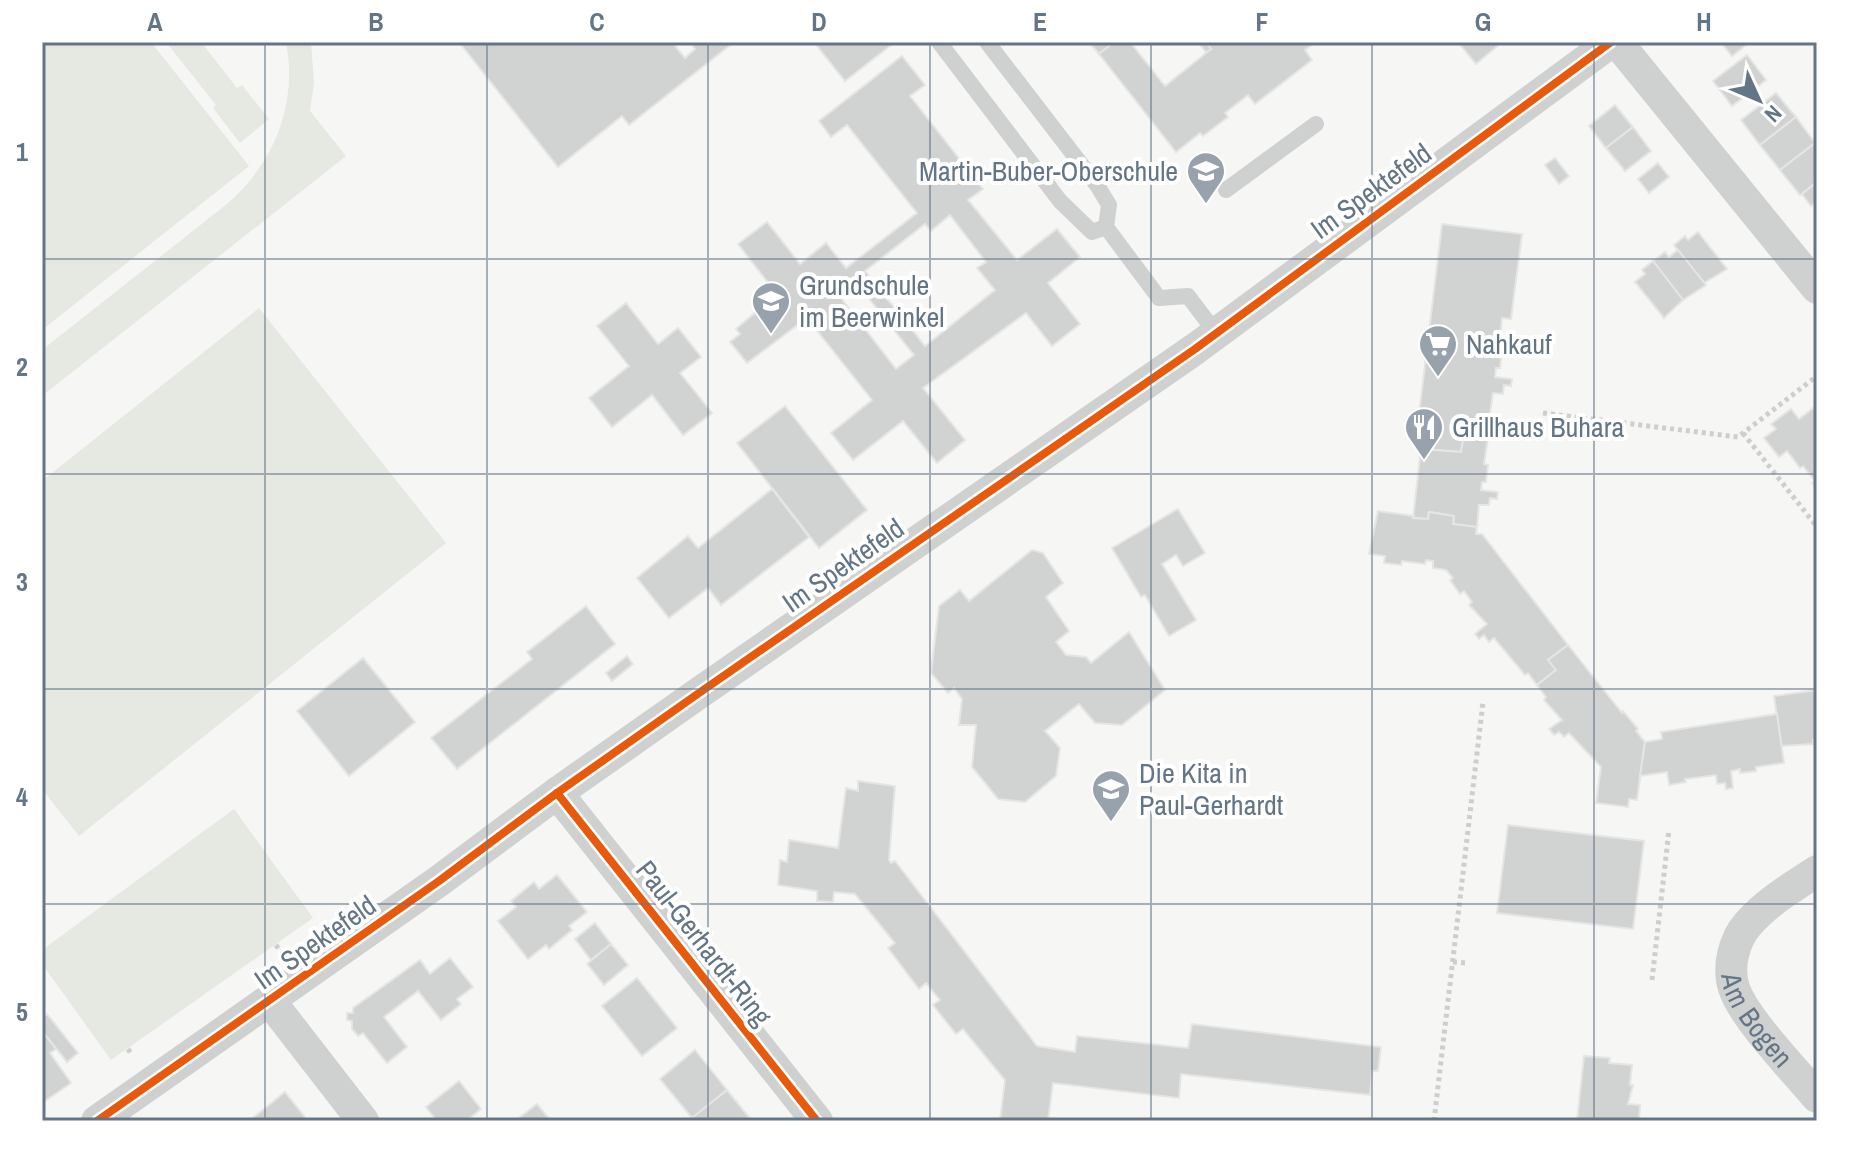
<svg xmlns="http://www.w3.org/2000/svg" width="1859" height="1163" font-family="'Archivo Narrow',sans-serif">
<rect width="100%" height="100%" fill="#f6f6f4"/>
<g fill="#e5e9e2">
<path d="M42,42H151L249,166L42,330Z"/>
<path d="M166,42H201L237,88L242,85L269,119L240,143L213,108L216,105Z"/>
<path d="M286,42H311L314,83L310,111L346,156L42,396V350L227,204C274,163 298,105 286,42Z"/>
<path d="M259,308L446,543L79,836L42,789V481Z"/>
<path d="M234,809L313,918L111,1060L42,964V950Z"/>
</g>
<g fill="#d1d2d2" stroke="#e5e5e4" stroke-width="2" fill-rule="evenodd">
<path d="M459,42H672L685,58L695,49L690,42H734L629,125L622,116L558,167Z"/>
<path d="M814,42H895L845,81Z"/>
<path d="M1089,42H1114L1099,54Z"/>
<path d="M1114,42H1130L1165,86L1211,49L1206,42H1316L1305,50L1312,60L1255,104L1248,95L1225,113L1228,117L1203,136L1200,133L1176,152L1099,54Z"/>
<path d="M1198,42H1206L1211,49L1206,52Z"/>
<path d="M1458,42H1502L1476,64Z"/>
<path d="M1721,42H1750L1732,56Z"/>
<path d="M1747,55L1766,80L1732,106L1713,81Z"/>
<path d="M902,56L925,85L910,96L983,189L968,200L1017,260L1057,229L1080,257L1048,283L1080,324L1052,346L1026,313L923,388L965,440L937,463L903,421L853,460L831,433L872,400L807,318L747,363L730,342L740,334L736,329L777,294L738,244L767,222L800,264L826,243L846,268L917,213L847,125L831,137L819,121ZM950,215L986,262L977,268L995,290L925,346L865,271L925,224L931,231ZM854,280L914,355L896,369L838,294Z"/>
<path d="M1776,93L1796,117L1760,145L1741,120Z"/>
<path d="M1615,105L1633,127L1606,148L1589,126Z"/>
<path d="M1796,117L1815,143L1780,170L1760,145Z"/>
<path d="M1633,127L1651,151L1625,171L1606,148Z"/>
<path d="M1815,143L1817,182L1800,195L1780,170Z"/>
<path d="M1555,158L1569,176L1559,184L1545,165Z"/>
<path d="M1658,163L1669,177L1649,193L1638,179Z"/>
<path d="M1817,182V201L1811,206L1802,194Z"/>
<path d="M1442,224L1522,234L1511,319L1502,318L1499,351H1502L1500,368H1496L1495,377L1512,379L1511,386L1504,385L1503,394L1493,393L1489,420L1494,421L1492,438L1464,435L1461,452L1415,448Z"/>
<path d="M1698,232L1727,269L1704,283L1674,245L1685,236L1688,240Z"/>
<path d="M1678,250L1706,285L1683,300L1653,261L1665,252L1669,257Z"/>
<path d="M1653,261L1683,300L1664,318L1635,282L1645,274L1642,270Z"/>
<path d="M626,303L658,344L678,328L701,357L680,373L712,413L683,435L652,395L612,427L589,398L629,366L597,326Z"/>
<path d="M874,310L882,320L874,326L866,316Z"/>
<path d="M1817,405V489L1812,483L1815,481L1803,466L1800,468L1787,451L1779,457L1764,438L1776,429L1771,424L1791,409L1799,419Z"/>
<path d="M785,406L867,510L819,548L737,443Z"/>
<path d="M1464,435L1488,438L1484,464L1488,465L1486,482H1482L1481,490L1498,492L1497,499L1490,498L1489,505H1479L1477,527L1453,524L1454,516L1429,512L1428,519L1413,518L1421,449L1461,452Z"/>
<path d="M772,489L809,537L721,605L708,588L669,618L637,578L688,536L698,548Z"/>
<path d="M1178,509L1205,553L1183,566L1176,555L1162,564L1196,620L1169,636L1145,595L1141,597L1112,548Z"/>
<path d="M1378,511L1414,516L1413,518L1428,519L1429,512L1454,516L1453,524L1477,527L1476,534H1482L1568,645L1548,660L1556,670L1537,685L1528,673L1525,675L1494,638L1489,642L1484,635L1479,639L1475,634L1487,624L1469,605L1472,602L1464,591L1460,594L1450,580L1453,578L1446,570L1433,568V561L1426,560L1425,564L1402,561L1401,565L1384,563L1385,556L1369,554Z"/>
<path d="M1032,550L1043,553L1063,583L1046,597L1069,631L1056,642L1066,655L1086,657L1091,663L1129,632L1165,690L1122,725L1095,723L1079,704L1045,731L1060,748L1056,776L1025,802L998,799L972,767L976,725H959L962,699L954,688L948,693L931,673L939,606L960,590L969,601Z"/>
<path d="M586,606L615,644L457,769L431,738L532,659L527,652Z"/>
<path d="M1568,645L1622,713L1623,711L1638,729L1636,731L1645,742L1637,800L1629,799L1628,807L1596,803L1601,767L1569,733L1564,737L1559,732L1554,735L1549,729L1562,720L1544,700L1546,697L1537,685L1556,670L1548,660Z"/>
<path d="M627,656L633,664L612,681L606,673Z"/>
<path d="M363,658L415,722L349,776L297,711Z"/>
<path d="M1817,690V740H1813V744L1781,746L1774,696Z"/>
<path d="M1777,714L1784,763L1756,767V771L1740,773V769L1731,771L1733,788L1726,789L1725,783L1717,784L1716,775L1685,779L1686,782L1669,785L1667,772L1640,776L1645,742L1662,739L1661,732Z"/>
<path d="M858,781L895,786L889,860L891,863L895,861L1037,1046L1075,1052L1077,1036L1188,1048L1192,1024L1381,1047L1378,1071H1372L1370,1095L1181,1074L1179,1098L1053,1083L1048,1121H1000L1005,1080L963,1029L956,1034L933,1005L940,1000L926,983L919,989L888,948L895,943L855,894L834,892L833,902L817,901V891L778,885L780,860L787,862L789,840L838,848L846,788L858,791Z"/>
<path d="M1508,825L1644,841L1633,929L1497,913Z"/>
<path d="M557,875L587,912L569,926L572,930L549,949L546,945L528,959L498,921L516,907L511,901L534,882L539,889Z"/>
<path d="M595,923L611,944L591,960L575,939Z"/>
<path d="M611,944L628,965L604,985L587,964Z"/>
<path d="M450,958L473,987L457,999L461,1004L441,1020L418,991L384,1017L407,1047L387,1063L363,1033L358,1036L352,1029V1021L347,1020V1013H353V1008L420,960L430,974Z"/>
<path d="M637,978L677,1028L642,1056L602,1006Z"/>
<path d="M47,1014L78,1053L67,1062L42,1031V1018Z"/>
<path d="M42,1031L56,1049L50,1053L71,1083L42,1103Z"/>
<path d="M695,1050L727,1090L692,1118L660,1079Z"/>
<path d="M1584,1056L1610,1058L1609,1063L1632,1065L1630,1085H1633L1628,1104L1640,1105L1639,1121H1577Z"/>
<path d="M459,1081L481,1109L466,1121H437L426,1107Z"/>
<path d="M727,1090L752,1121H694L692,1118Z"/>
<path d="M285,1092L308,1121H249Z"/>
<path d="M537,1104L551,1121H515Z"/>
</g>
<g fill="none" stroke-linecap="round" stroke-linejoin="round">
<g stroke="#cdcece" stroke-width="5" stroke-dasharray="4 4" stroke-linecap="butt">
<path d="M1543,413L1738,437L1817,376"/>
<path d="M1743,433L1817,527"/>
<path d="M276,945L280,951"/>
<path d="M1453,962L1466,963"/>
<path d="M1652,980L1669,830"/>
<path d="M128,1049L132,1055"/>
<path d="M1434,1121L1483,702"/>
</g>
<g stroke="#cfd1d1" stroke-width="16">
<path d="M939,42L1060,201L1092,232L1106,227"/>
<path d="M987,42L1097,185L1109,205L1106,227L1159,298L1188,296L1216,333"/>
<path d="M1226,190L1316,124"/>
</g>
<g stroke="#cfd1d1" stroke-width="32">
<path d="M1617,42L1817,288"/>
<path d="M557,793L817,1121"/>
<path id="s1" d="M1817,871C1793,887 1767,902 1748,924C1734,940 1727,967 1734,988C1743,1017 1796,1072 1817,1097"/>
<path d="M270,1001L363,1121"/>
<path d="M97,1121L439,881L557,793L699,693L1195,349L1611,42"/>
</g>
<defs>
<g id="cycleway">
<path d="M557,793L817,1121"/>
<path d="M97,1121L439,881L557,793L699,693L1195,349L1611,42"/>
</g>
</defs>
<use href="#cycleway" stroke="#fff" stroke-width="13"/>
<use href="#cycleway" stroke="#e8590c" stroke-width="8"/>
</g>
<path fill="none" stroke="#647586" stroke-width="2" stroke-opacity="0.55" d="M265,42V1121M487,42V1121M708,42V1121M930,42V1121M1151,42V1121M1372,42V1121M1594,42V1121M42,259H1817M42,474H1817M42,689H1817M42,904H1817"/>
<defs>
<symbol id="school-pin" viewBox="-11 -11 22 30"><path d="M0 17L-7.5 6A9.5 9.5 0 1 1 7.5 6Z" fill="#97a2ac" stroke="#fff"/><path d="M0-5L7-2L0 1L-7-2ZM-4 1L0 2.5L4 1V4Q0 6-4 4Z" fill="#fff"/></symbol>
<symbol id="supermarket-pin" viewBox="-11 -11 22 30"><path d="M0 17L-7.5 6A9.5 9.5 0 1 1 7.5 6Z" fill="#97a2ac" stroke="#fff"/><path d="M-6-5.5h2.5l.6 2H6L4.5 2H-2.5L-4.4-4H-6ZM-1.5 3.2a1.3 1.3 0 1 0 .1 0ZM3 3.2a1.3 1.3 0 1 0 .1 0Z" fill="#fff"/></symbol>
<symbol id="restaurant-pin" viewBox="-11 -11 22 30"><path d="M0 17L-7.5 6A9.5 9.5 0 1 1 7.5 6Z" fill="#97a2ac" stroke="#fff"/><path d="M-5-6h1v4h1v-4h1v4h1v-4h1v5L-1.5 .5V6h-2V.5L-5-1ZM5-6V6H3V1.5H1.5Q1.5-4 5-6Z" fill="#fff"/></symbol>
</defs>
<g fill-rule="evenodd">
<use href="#school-pin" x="1184" y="149" width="44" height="60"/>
<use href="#school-pin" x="749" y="279" width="44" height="60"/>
<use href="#supermarket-pin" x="1416" y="322" width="44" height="60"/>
<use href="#restaurant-pin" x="1402" y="405" width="44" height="60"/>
<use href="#school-pin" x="1089" y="767" width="44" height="60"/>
</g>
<g text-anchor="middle" stroke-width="8" stroke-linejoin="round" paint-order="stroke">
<g font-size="28" fill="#647586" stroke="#fff" text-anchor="start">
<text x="1178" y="181" text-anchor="end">Martin-Buber-Oberschule</text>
<text x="799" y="295">Grundschule<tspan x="799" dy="32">im Beerwinkel</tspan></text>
<text x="1466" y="354">Nahkauf</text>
<text x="1452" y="437">Grillhaus Buhara</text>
<text x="1139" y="783">Die Kita in<tspan x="1139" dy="32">Paul-Gerhardt</tspan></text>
</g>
<g font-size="28" fill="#647586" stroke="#fff">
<text transform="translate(1371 191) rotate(-36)" y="10">Im Spektefeld</text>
<text transform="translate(843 565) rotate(-35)" y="10">Im Spektefeld</text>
<text transform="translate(315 942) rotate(-35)" y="10">Im Spektefeld</text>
<text transform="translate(704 943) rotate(52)" y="10">Paul-Gerhardt-Ring</text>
<text dy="10" stroke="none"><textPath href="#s1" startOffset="194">Am Bogen</textPath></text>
</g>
</g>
<rect width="1859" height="1163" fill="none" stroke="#ffffff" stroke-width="88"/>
<g transform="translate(1759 100) rotate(134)" stroke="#ffffff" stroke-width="6" paint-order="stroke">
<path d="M0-6L14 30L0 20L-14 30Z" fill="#647586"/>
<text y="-12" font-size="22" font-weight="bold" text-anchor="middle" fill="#647586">N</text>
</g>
<rect x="44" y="44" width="1771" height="1075" fill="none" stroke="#647586" stroke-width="3"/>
<g font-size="26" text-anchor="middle" font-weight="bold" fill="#647586">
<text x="155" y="31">A</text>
<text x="376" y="31">B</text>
<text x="597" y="31">C</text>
<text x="819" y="31">D</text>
<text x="1040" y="31">E</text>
<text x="1262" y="31">F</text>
<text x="1483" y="31">G</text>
<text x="1704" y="31">H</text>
<text x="22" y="161">1</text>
<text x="22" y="376">2</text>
<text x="22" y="591">3</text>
<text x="22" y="806">4</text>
<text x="22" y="1021">5</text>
</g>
</svg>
